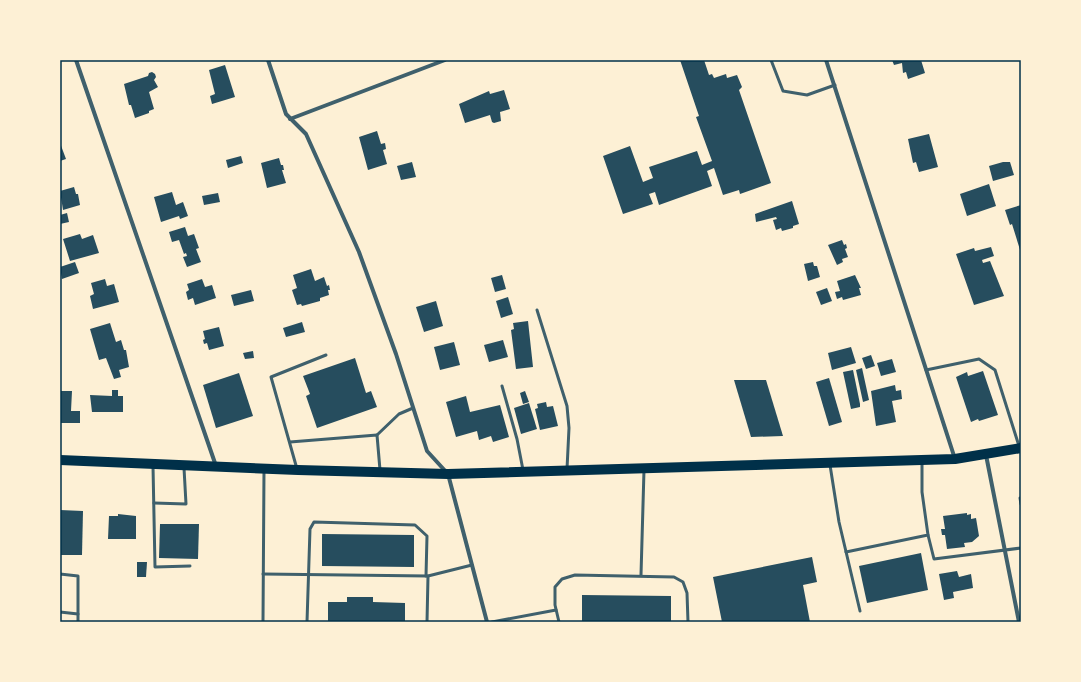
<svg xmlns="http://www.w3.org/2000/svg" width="1081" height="682" font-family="'DejaVu Sans',sans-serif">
<rect width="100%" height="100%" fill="#fdf0d5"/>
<g fill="#264d5e">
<path d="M680,60H704L709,75L712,74L714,78L726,74L727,78L737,75L742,87L739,90L771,183L740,194L739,190L723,195L714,168L707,171L712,186L659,205L655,192L649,194L653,204L623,214L603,156L630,146L643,182L653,178L649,167L697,151L702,165L712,161L696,117L699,116Z"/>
<path d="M892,60H921L925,73L908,79L906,72L903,73L902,63L894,65Z"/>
<path d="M225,65L235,97L212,104L210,96L215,94L209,70Z"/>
<path d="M152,72L155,74L156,77L154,80L158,87L149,92L154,109L149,111V113L135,118L131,105H129L124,84L148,76L149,73Z"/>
<path d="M504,90L510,109L500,112L501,121L494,123L492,122L490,115L465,123L459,104L489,91L490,94Z"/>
<path d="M377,131L381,144L385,143L386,149L383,150L387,164L368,170L359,137Z"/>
<path d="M929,134L938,167L919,172L916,162L913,163L908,139Z"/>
<path d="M60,143L66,159L60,161Z"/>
<path d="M241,156L243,163L228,168L226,160Z"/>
<path d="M279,158L281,165H283L284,170H282L286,183L267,188L261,163Z"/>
<path d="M412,162L416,177L401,180L397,166Z"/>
<path d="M1003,162H1010L1014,175L993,181L989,166Z"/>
<path d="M989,184L996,206L967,216L960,194Z"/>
<path d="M74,187L76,194H78L80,205L63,210L60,191Z"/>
<path d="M172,192L176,205L183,202L188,216L180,219L179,216L161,222L154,197Z"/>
<path d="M218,193L220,202L204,205L202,196Z"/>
<path d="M792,201L799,224L793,226V228L782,231L781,228L776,230L773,220L777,219L776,217L756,222L755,214Z"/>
<path d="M1021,205V253L1012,224L1010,225L1005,210Z"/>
<path d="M67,213L69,222L60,224V215Z"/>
<path d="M185,227L188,236L194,234L199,248L196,249L201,262L187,267L183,257L187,256L186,253L184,254L179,240L172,242L169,232Z"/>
<path d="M80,234L82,239L93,235L99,253L70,261L63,239Z"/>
<path d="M842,240L844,245L846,244L847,248L845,249L848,257L842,259L843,262L837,265L828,245Z"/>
<path d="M991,247L994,256L982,260L983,263L990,261L1004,296L974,305L956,254L974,248L975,251Z"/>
<path d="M75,262L79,273L62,279L60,267Z"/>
<path d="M813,262L814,266H817L820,277L808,281L804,264Z"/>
<path d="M311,269L315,281L324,277L327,286L329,285L330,290H328L329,295L320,298V301L302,306L301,304L297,305L292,290L297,288L293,275Z"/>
<path d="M502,275L506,289L495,292L491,278Z"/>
<path d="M855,275L861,288H859L861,295L843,300L842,297L837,299L835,292L840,291L837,281Z"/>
<path d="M105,279L107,286L114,284L119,302L93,309L90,296L94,294L91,283Z"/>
<path d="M202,279L205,287L212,285L216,298L195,305L193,298L188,300L186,292L189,290L187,284Z"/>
<path d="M827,288L832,301L821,305L816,292Z"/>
<path d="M251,290L254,301L234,306L231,295Z"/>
<path d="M508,297L513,314L501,318L496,301Z"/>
<path d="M436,301L443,326L424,332L416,307Z"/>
<path d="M528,321L533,367L516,369L511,330L514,329L513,323Z"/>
<path d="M302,322L305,332L286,337L283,328Z"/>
<path d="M110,323L116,342L121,340L124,350H126L129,367L119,370L121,377L114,379L106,358L99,360L90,329Z"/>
<path d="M219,327L224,346L209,350L207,343L204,344L203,340L205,339L203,331Z"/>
<path d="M503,340L508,357L489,362L484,345Z"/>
<path d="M454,342L460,365L440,370L434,347Z"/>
<path d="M851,347L856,363L832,370L828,353Z"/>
<path d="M253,351L254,358L245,359L243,353Z"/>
<path d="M871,355L875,366L866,369L862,358Z"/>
<path d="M355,358L366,393L371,391L377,407L317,428L306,396L310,394L303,376Z"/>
<path d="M892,359L896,372L881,376L877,363Z"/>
<path d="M862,368L869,400L863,402L856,370Z"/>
<path d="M853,370L860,404V407L851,409L843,372Z"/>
<path d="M983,371L998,415L979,421L978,419L971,422L956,377L967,372L968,376Z"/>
<path d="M239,373L253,416L216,428L203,385Z"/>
<path d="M829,378L842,422L829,426L816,382Z"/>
<path d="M734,380H766L783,436L751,437Z"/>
<path d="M895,385L896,391L901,390L902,399L892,401L896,422L876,426L871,391Z"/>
<path d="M112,390H118V396H123V412H92L90,395L112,396Z"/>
<path d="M60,391H72L71,411H80V423H60Z"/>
<path d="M525,391L529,402L523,404L520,393Z"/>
<path d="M466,396L470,412L500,405L509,437L493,442L491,436L479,440L477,431L456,437L446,402Z"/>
<path d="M546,402L547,407L553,406L558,426L540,430L535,409L538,408L537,404Z"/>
<path d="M529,403L537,429L521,434L514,408Z"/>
<path d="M60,510L83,511L82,555H60Z"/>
<path d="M967,513V515L971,514V519L976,518L979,536L972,542L964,543L965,547L947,549L945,535H942L941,529H945L943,516Z"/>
<path d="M118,514L136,516V539H108L109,516H118Z"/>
<path d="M160,524H199L198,559L159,558Z"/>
<path d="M322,534L414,535V567L322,566Z"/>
<path d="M921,553L928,590L867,603L859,566Z"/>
<path d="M812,557L817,582L803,585L810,622H722L713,577Z"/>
<path d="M137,562H147L146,577H137Z"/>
<path d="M957,571L959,577L971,574L973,588L953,592L954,598L944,600L939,574Z"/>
<path d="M582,595L671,596V622H582Z"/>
<path d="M347,597H373V602L405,603V622H328V602H347Z"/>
</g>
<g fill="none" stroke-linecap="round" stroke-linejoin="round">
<g stroke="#3f606c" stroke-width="3">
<path d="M771,60L783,91L807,95L835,85"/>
<path d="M537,310L567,406L569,428L567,469"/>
<path d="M926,370L979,359L995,370L1019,446"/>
<path d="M502,386L517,439L523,470"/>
<path d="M377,435L399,414L413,408"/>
<path d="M290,442L377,435L380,470"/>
<path d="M830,465L839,522L860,611"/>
<path d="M153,466L155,567L190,566"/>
<path d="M297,469L271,377L326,355"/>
<path d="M1020,498L1021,504"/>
<path d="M154,503L186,504L184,468"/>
<path d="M928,535L934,559L1021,548"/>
<path d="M846,552L928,535L922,492V462"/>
<path d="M60,574L78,576V622"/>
<path d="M263,574L428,576L472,565"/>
<path d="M641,575L644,470"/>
<path d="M60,612L78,614"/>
<path d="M263,622L264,470"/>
<path d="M307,622L310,529L314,522L415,525L427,536L426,576"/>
<path d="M427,622L428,576"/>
<path d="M492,622L556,610"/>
<path d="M559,622L555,605V587L562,579L575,575L674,577L683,582L687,593L688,622"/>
</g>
<g stroke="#3f606c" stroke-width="4">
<path d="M76,60L216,466"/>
<path d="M268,60L286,114L306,134L359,252L396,354L427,451L448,474L487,622"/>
<path d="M826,60L955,459"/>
<path d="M290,119L445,60"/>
<path d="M986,455L1019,622"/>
</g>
<path stroke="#003049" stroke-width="10" d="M60,460L298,470L448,474L955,459L1021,448"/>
</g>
<rect width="1081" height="682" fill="none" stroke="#fdf0d5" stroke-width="122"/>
<rect x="61" y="61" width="959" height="560" fill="none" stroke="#003049" stroke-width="1.5"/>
</svg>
